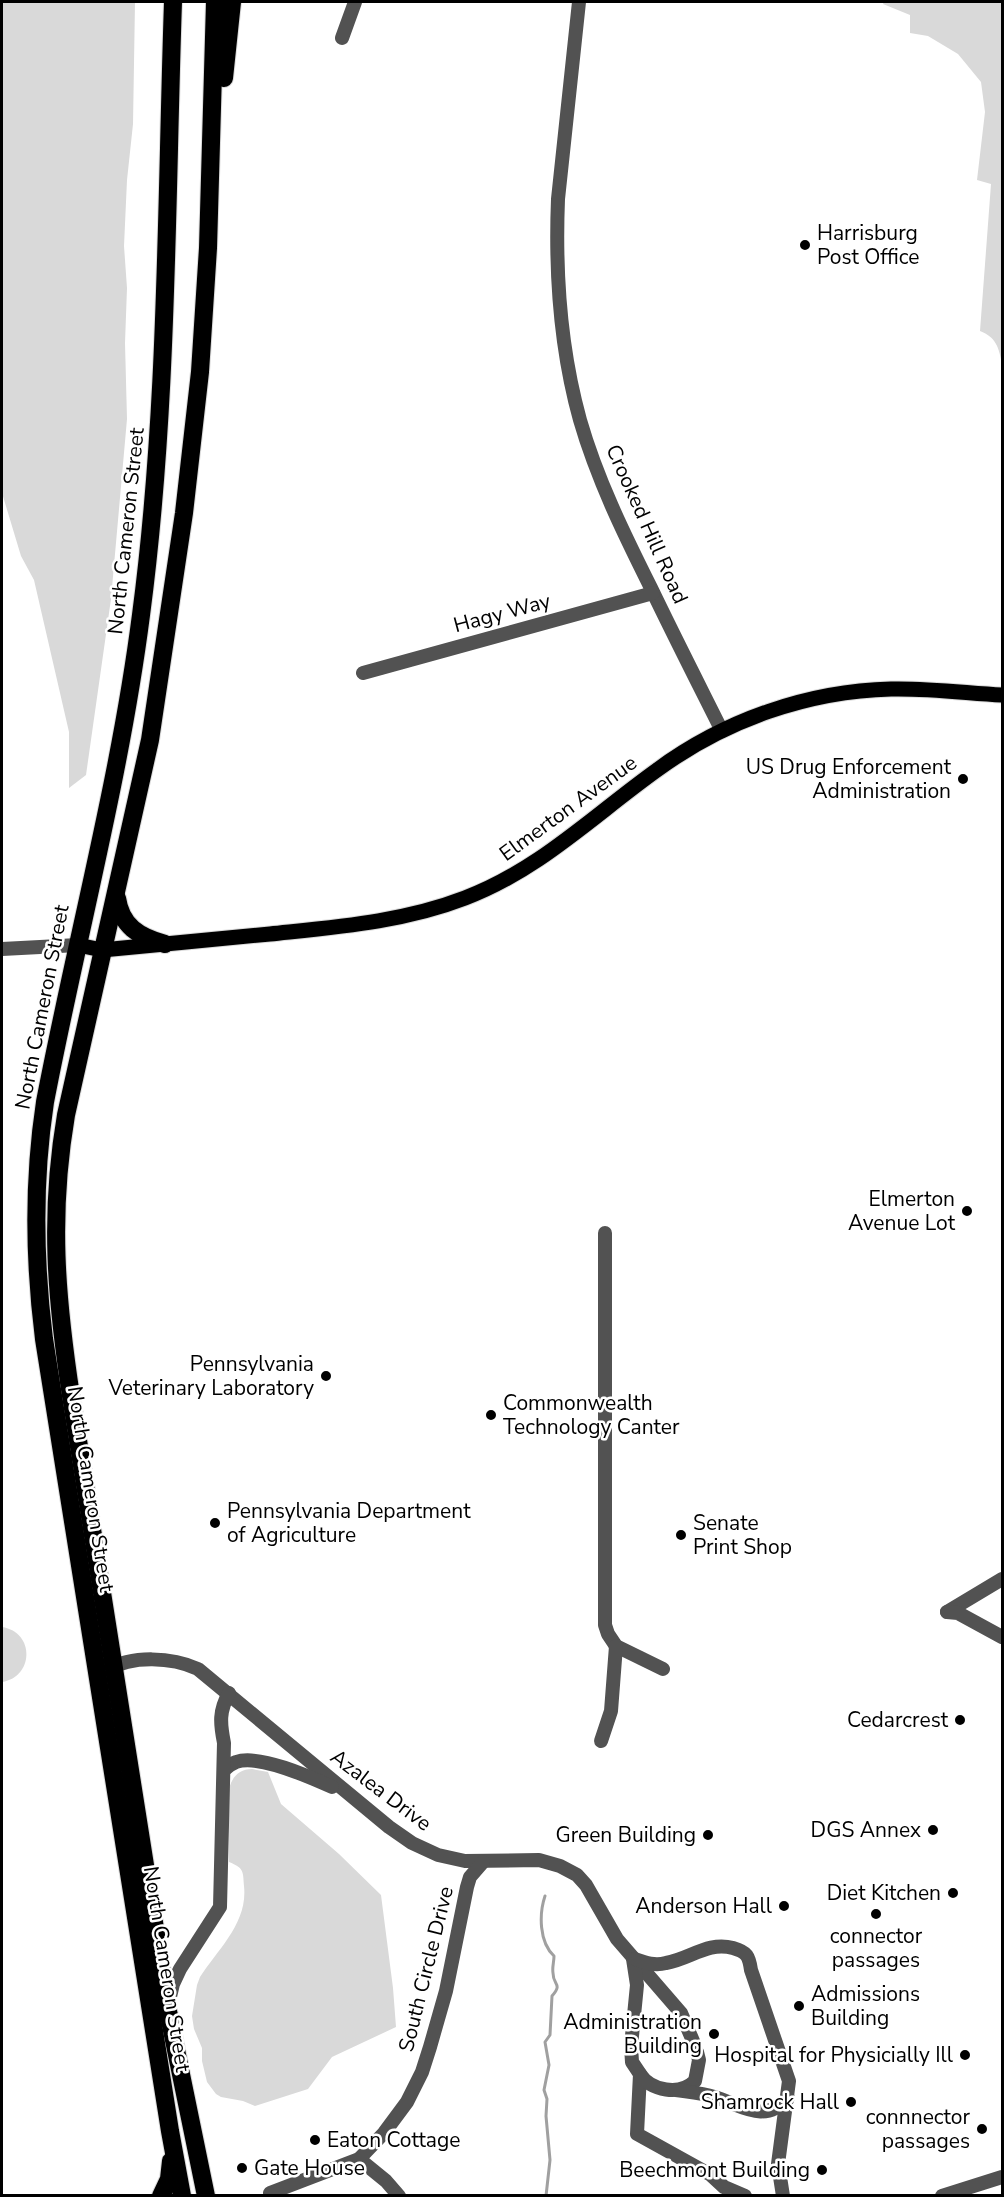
<svg xmlns="http://www.w3.org/2000/svg" width="1004" height="2197" font-family="'Nunito Sans',sans-serif">
<rect width="100%" height="100%" fill="#fff"/>
<g fill="#d9d9d9">
<path d="M2,2H135L133,124L127,180L124,246L127,288L125,343L127,419L111,599L86,775L69,788V732L34,580L21,556L2,493Z"/>
<path d="M884,2H1002V364C999,348 996,337 980,331L991,184L977,180L985,112L981,82L958,54L928,36L910,33V15L883,4Z"/>
<path d="M2,1627C35,1632 34,1677 2,1682Z"/>
<path d="M252,1769L268,1772L281,1804L339,1854L381,1895L393,1988L396,2027L332,2057L308,2089L255,2106L243,2101L221,2097L216,2094L207,2082L202,2061V2048L194,2029L192,2016L197,1985L200,1977C218,1949 248,1923 244,1886C243,1871 244,1868 229,1862V1789C232,1777 239,1769 252,1769Z"/>
</g>
<g fill="none" stroke-linecap="round" stroke-linejoin="round">
<path stroke="#a0a0a0" stroke-width="3" d="M545,1896C539,1914 539,1942 554,1956C554,1962 552,1967 553,1973C553,1986 563,1983 552,1996L550,2035L545,2042L549,2065L544,2090L547,2099L546,2116L550,2160L546,2196"/>
<defs>
<path id="major" d="M78,945L102,950C158,945 214,939 270,934C336,927 403,922 465,898C539,870 594,815 657,770C725,720 808,691 891,689C928,688 966,693 1002,695"/>
<g id="highway">
<path d="M173,2C166,206 168,411 141,615C120,779 76,940 45,1102C33,1181 34,1259 44,1339L170,2131L182,2196"/>
<path d="M224,78L232,2"/>
<path d="M117,898C121,926 139,937 165,944"/>
<path d="M161,2196L169,2179L171,2161"/>
<path d="M206,2196L168,2011L71,1396C56,1297 49,1215 66,1115L150,740L184,513L200,372L208,248L215,2"/>
</g>
</defs>
<use href="#major" stroke="#dbdbdb" stroke-width="17"/>
<use href="#highway" stroke="#dbdbdb" stroke-width="20"/>
<g stroke="#525252" stroke-width="14">
<path d="M579,2L558,199C555,274 560,348 580,420C597,479 624,534 651,588C674,636 698,683 722,731"/>
<path d="M342,38L355,2"/>
<path d="M363,673L653,593"/>
<path d="M2,949L78,945"/>
<path d="M605,1233V1625L608,1634L616,1646L663,1669"/>
<path d="M947,1612L1002,1579"/>
<path d="M947,1612L958,1613L1002,1637"/>
<path d="M107,1670C132,1655 172,1657 198,1669L389,1827L412,1843L438,1855L465,1861L539,1860L560,1866L577,1875L586,1885L617,1939L681,2013L693,2041"/>
<path d="M601,1741L611,1711L616,1646"/>
<path d="M224,1770C227,1767 231,1764 236,1762C259,1754 310,1777 332,1787"/>
<path d="M633,1959L637,1985L631,2046L632,2062L640,2074L637,2134L711,2175L724,2187L745,2196"/>
<path d="M635,1959C646,1963 655,1966 666,1963C690,1959 708,1941 733,1948C747,1952 749,1956 751,1970L789,2081L778,2164L783,2196"/>
<path d="M169,2001L173,1984L180,1969L220,1907L224,1743C220,1723 219,1711 229,1693"/>
<path d="M640,2074C651,2091 680,2096 695,2081L699,2060L697,2052"/>
<path d="M676,2090C689,2092 702,2093 714,2097C740,2104 764,2125 788,2098"/>
<path d="M359,2159L386,2181L399,2196"/>
<path d="M270,2193L359,2159L384,2133L407,2102L422,2072L430,2047L446,1991L467,1887L470,1877L483,1862"/>
<path d="M942,2196L1002,2177"/>
</g>
<use href="#major" stroke="#000" stroke-width="15"/>
<use href="#highway" stroke="#000" stroke-width="18"/>
</g>
<g fill="#000" stroke="#fff" stroke-width="2">
<circle cx="805" cy="245" r="6"/>
<circle cx="963" cy="779" r="6"/>
<circle cx="967" cy="1211" r="6"/>
<circle cx="326" cy="1376" r="6"/>
<circle cx="491" cy="1415" r="6"/>
<circle cx="215" cy="1523" r="6"/>
<circle cx="681" cy="1535" r="6"/>
<circle cx="960" cy="1720" r="6"/>
<circle cx="933" cy="1830" r="6"/>
<circle cx="708" cy="1835" r="6"/>
<circle cx="953" cy="1893" r="6"/>
<circle cx="784" cy="1906" r="6"/>
<circle cx="876" cy="1914" r="6"/>
<circle cx="799" cy="2006" r="6"/>
<circle cx="714" cy="2034" r="6"/>
<circle cx="965" cy="2055" r="6"/>
<circle cx="851" cy="2102" r="6"/>
<circle cx="982" cy="2129" r="6"/>
<circle cx="315" cy="2140" r="6"/>
<circle cx="242" cy="2168" r="6"/>
<circle cx="822" cy="2170" r="6"/>
</g>
<g text-anchor="middle" stroke-width="5" stroke-linejoin="round" paint-order="stroke">
<g font-size="21" fill="#000" stroke="#fff" text-anchor="end">
<text x="817" y="240" text-anchor="start">Harrisburg<tspan x="817" dy="24">Post Office</tspan></text>
<text x="951" y="774">US Drug Enforcement<tspan x="951" dy="24">Administration</tspan></text>
<text x="955" y="1206">Elmerton<tspan x="955" dy="24">Avenue Lot</tspan></text>
<text x="314" y="1371">Pennsylvania<tspan x="314" dy="24">Veterinary Laboratory</tspan></text>
<text x="503" y="1410" text-anchor="start">Commonwealth<tspan x="503" dy="24">Technology Canter</tspan></text>
<text x="227" y="1518" text-anchor="start">Pennsylvania Department<tspan x="227" dy="24">of Agriculture</tspan></text>
<text x="693" y="1530" text-anchor="start">Senate<tspan x="693" dy="24">Print Shop</tspan></text>
<text x="948" y="1727">Cedarcrest</text>
<text x="921" y="1837">DGS Annex</text>
<text x="696" y="1842">Green Building</text>
<text x="941" y="1900">Diet Kitchen</text>
<text x="772" y="1913">Anderson Hall</text>
<text x="876" y="1943" text-anchor="middle">connector<tspan x="876" dy="24">passages</tspan></text>
<text x="811" y="2001" text-anchor="start">Admissions<tspan x="811" dy="24">Building</tspan></text>
<text x="702" y="2029">Administration<tspan x="702" dy="24">Building</tspan></text>
<text x="953" y="2062">Hospital for Physicially Ill</text>
<text x="839" y="2109">Shamrock Hall</text>
<text x="970" y="2124">connnector<tspan x="970" dy="24">passages</tspan></text>
<text x="327" y="2147" text-anchor="start">Eaton Cottage</text>
<text x="254" y="2175" text-anchor="start">Gate House</text>
<text x="810" y="2177">Beechmont Building</text>
</g>
<g font-size="21" fill="#000" stroke="#fff">
<text transform="translate(647 524) rotate(66)" y="7">Crooked Hill Road</text>
<text transform="translate(126 531) rotate(-84)" y="7">North Cameron Street</text>
<text transform="translate(502 613) rotate(-15)" y="7">Hagy Way</text>
<text transform="translate(568 808) rotate(-36)" y="7">Elmerton Avenue</text>
<text transform="translate(42 1007) rotate(-79)" y="7">North Cameron Street</text>
<text transform="translate(91 1489) rotate(81)" y="7">North Cameron Street</text>
<text transform="translate(381 1790) rotate(37)" y="7">Azalea Drive</text>
<text transform="translate(167 1969) rotate(81)" y="7">North Cameron Street</text>
<text transform="translate(426 1969) rotate(-76)" y="7">South Circle Drive</text>
</g>
</g>
<rect width="1004" height="2197" fill="none" stroke="#000000" stroke-width="6"/>
</svg>
